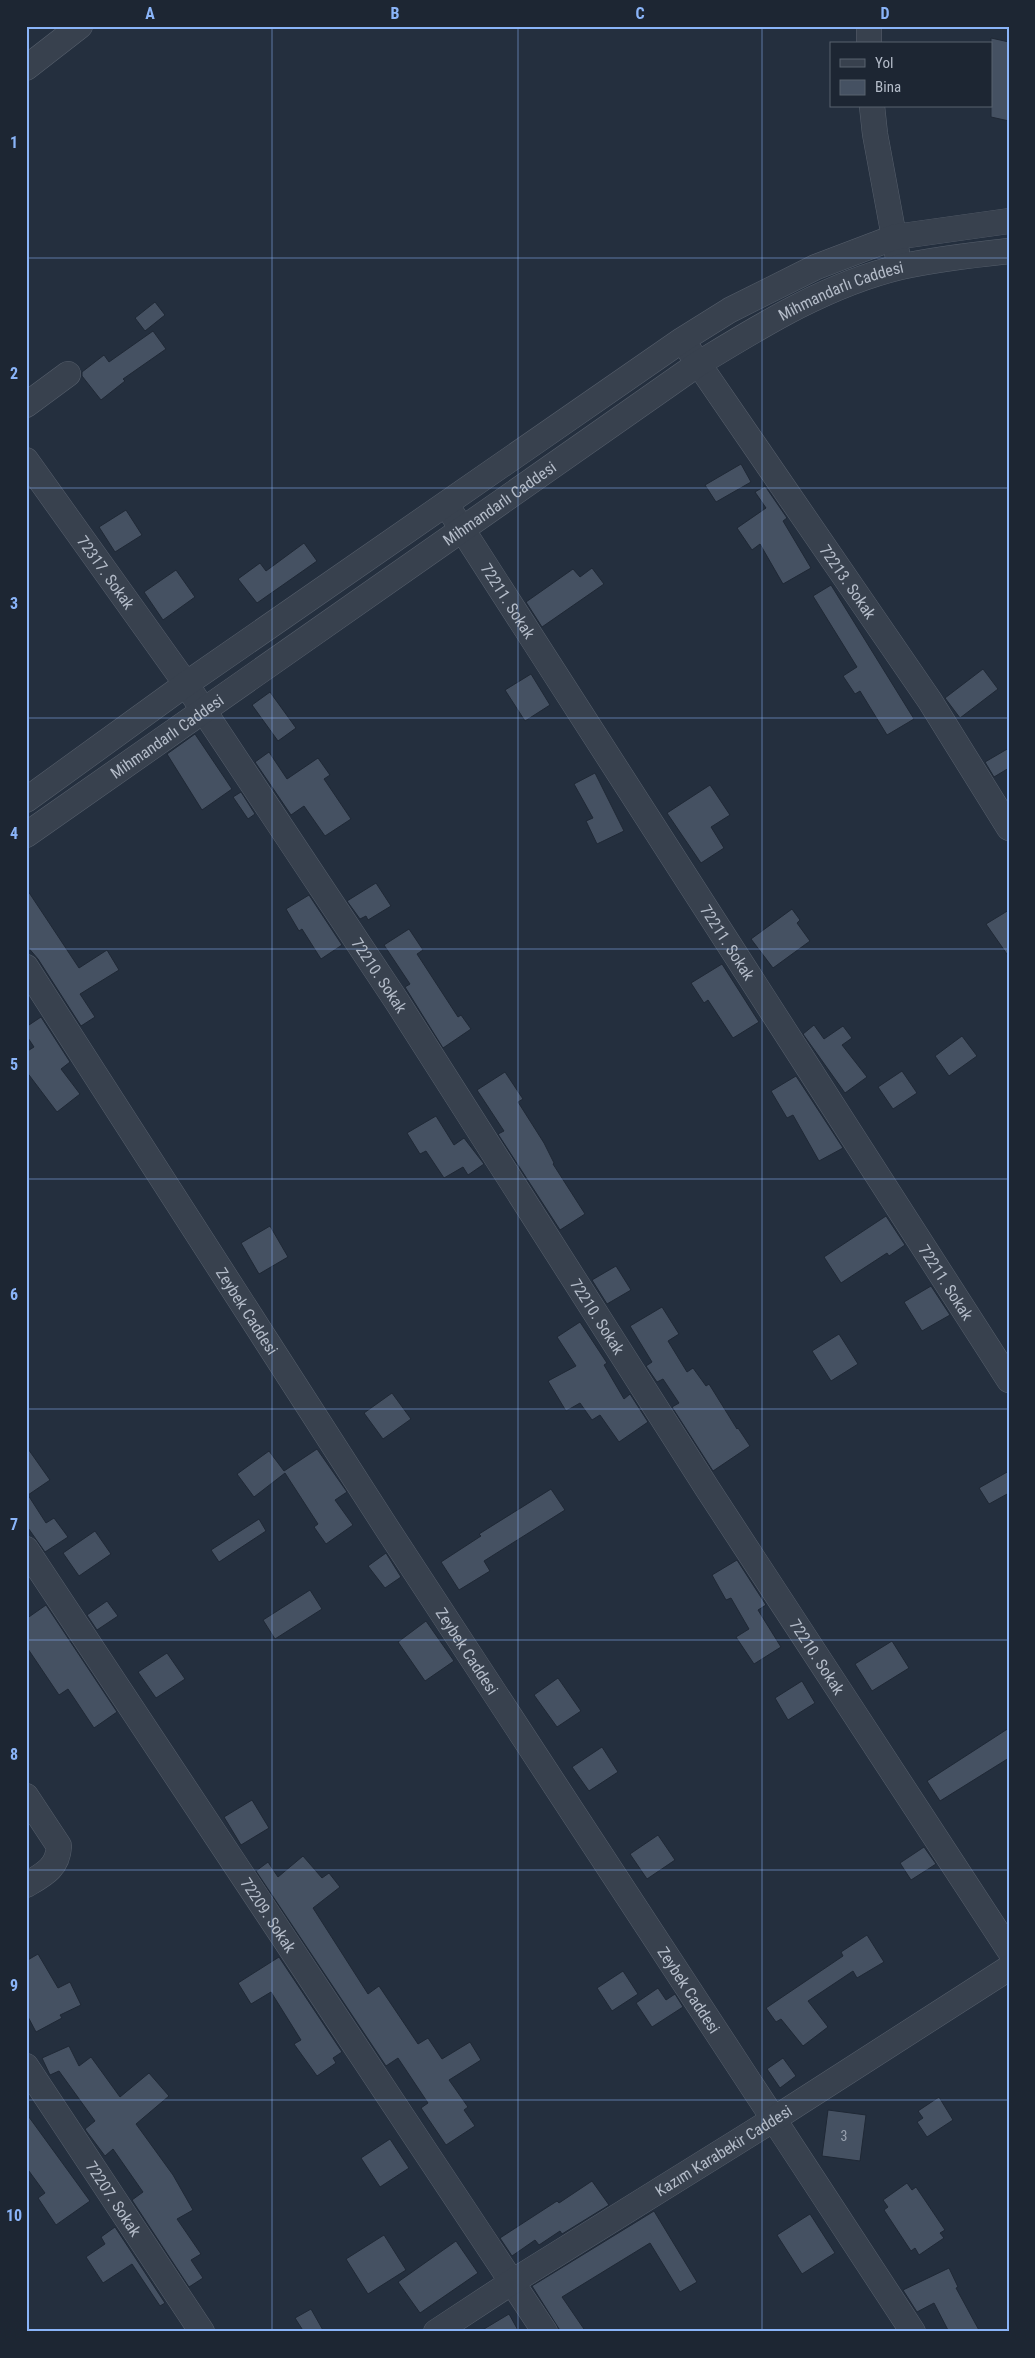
<svg xmlns="http://www.w3.org/2000/svg" width="1035" height="2358" font-family="'Roboto Condensed',sans-serif">
<rect width="100%" height="100%" fill="#242f3e"/>
<g fill="#455162" stroke="#1f2835">
<path d="M991,38L1009,42V121L991,117Z"/>
<path d="M155,302L165,315L145,331L135,318Z"/>
<path d="M153,331L166,349L123,379L125,381L101,400L82,376V372L104,355L109,362Z"/>
<path d="M741,464L751,482L716,502L705,485Z"/>
<path d="M765,486L787,518L783,521L811,568L783,584L760,544L752,550L737,528L766,508L755,492Z"/>
<path d="M126,510L142,535L115,552L99,527Z"/>
<path d="M304,543L317,561L257,603L238,579L260,563L266,571Z"/>
<path d="M592,568L604,584L542,627L526,602L573,569L580,577Z"/>
<path d="M176,570L195,597L163,620L144,592Z"/>
<path d="M831,585L914,719L887,735L860,691L855,694L843,676L857,667L813,596Z"/>
<path d="M983,669L998,689L960,718L945,698Z"/>
<path d="M531,674L550,705L525,721L505,690Z"/>
<path d="M270,692L296,728L278,741L252,705Z"/>
<path d="M195,734L232,789L202,810L167,754Z"/>
<path d="M1009,748V768L994,777L985,762Z"/>
<path d="M269,752L287,779L318,758L330,775L324,779L351,819L325,836L304,806L291,815L255,762Z"/>
<path d="M595,773L624,831L597,844L586,821L593,818L574,784Z"/>
<path d="M710,785L730,815L711,827L724,848L701,863L667,813Z"/>
<path d="M241,792L255,814L248,819L233,797Z"/>
<path d="M376,883L391,906L368,920L366,916L360,919L347,901Z"/>
<path d="M26,888L79,968L107,950L119,970L80,994L95,1017L81,1026L38,959L26,945Z"/>
<path d="M309,895L342,945L321,959L302,929L299,931L286,909Z"/>
<path d="M792,909L800,920L797,923L810,941L773,968L751,939Z"/>
<path d="M1009,910V957L986,924Z"/>
<path d="M409,929L423,950L417,954L458,1017L461,1015L471,1029L443,1048L405,987L410,984L384,945Z"/>
<path d="M722,964L759,1022L733,1038L708,1000L704,1003L691,983Z"/>
<path d="M41,1017L70,1062L61,1069L80,1094L57,1112L26,1071V1052L34,1047L26,1035V1027Z"/>
<path d="M814,1025L824,1039L843,1026L852,1038L842,1045L867,1077L845,1093L803,1034Z"/>
<path d="M962,1036L977,1056L949,1076L935,1056Z"/>
<path d="M902,1071L917,1093L893,1109L878,1087Z"/>
<path d="M505,1072L523,1099L518,1102L544,1143L554,1163L553,1164L585,1214L560,1230L498,1134L504,1131L477,1090Z"/>
<path d="M796,1076L843,1148L819,1161L793,1115L787,1118L771,1091Z"/>
<path d="M436,1116L454,1145L464,1138L484,1164L468,1175L463,1167L444,1178L426,1151L420,1154L407,1133Z"/>
<path d="M886,1216L905,1245L889,1256L887,1253L841,1283L824,1257Z"/>
<path d="M270,1226L288,1257L259,1274L241,1243Z"/>
<path d="M616,1266L631,1290L607,1304L592,1280Z"/>
<path d="M931,1286L950,1315L922,1331L904,1302Z"/>
<path d="M662,1307L679,1334L668,1341L687,1372L693,1368L706,1386L709,1384L737,1429L738,1428L750,1446L713,1471L672,1407L679,1403L663,1379L657,1382L646,1366L652,1362L630,1326Z"/>
<path d="M580,1322L607,1363L604,1365L624,1399L630,1394L648,1422L619,1442L600,1415L592,1420L580,1403L566,1411L548,1381L576,1366L557,1337Z"/>
<path d="M839,1334L858,1364L831,1381L812,1351Z"/>
<path d="M392,1393L411,1419L383,1439L364,1413Z"/>
<path d="M26,1446L50,1480L28,1495L46,1523L54,1518L68,1537L45,1552L26,1525Z"/>
<path d="M317,1449L347,1492L335,1500L353,1525L326,1544L314,1527L318,1524L285,1473L254,1497L237,1474L269,1451L284,1471Z"/>
<path d="M1009,1471V1493L989,1504L979,1488Z"/>
<path d="M551,1489L565,1510L484,1561L490,1571L459,1590L441,1562L481,1536L479,1534Z"/>
<path d="M259,1519L266,1531L219,1562L211,1550Z"/>
<path d="M95,1531L111,1554L79,1576L63,1553Z"/>
<path d="M386,1553L401,1577L385,1588L368,1566Z"/>
<path d="M737,1560L766,1605L758,1610L781,1647L754,1664L736,1637L749,1629L731,1598L726,1600L712,1575Z"/>
<path d="M310,1590L322,1609L275,1639L263,1620Z"/>
<path d="M107,1601L118,1616L97,1630L87,1615Z"/>
<path d="M46,1605L117,1712L94,1728L68,1689L59,1695L26,1646V1619Z"/>
<path d="M426,1621L454,1661L425,1681L398,1642Z"/>
<path d="M892,1641L909,1668L872,1691L855,1664Z"/>
<path d="M167,1653L185,1679L156,1698L138,1672Z"/>
<path d="M558,1678L581,1711L557,1727L534,1695Z"/>
<path d="M802,1681L815,1703L788,1720L775,1698Z"/>
<path d="M1009,1728V1758L940,1801L927,1781Z"/>
<path d="M602,1747L618,1772L589,1791L572,1767Z"/>
<path d="M252,1800L269,1828L241,1845L224,1817Z"/>
<path d="M658,1835L675,1860L647,1879L630,1854Z"/>
<path d="M924,1847L936,1864L911,1880L900,1863Z"/>
<path d="M303,1856L322,1878L329,1873L340,1887L313,1908L368,1994L379,1986L418,2044L428,2038L442,2059L470,2042L481,2060L449,2080L468,2107L464,2110L475,2126L446,2145L421,2108L428,2103L398,2058L386,2066L256,1871L268,1862L278,1877Z"/>
<path d="M867,1935L884,1962L857,1978L853,1971L808,2001L828,2027L803,2046L781,2019L776,2022L766,2008L843,1956L841,1952Z"/>
<path d="M38,1954L58,1988L70,1982L81,2005L60,2015L62,2018L36,2032L26,2013V1961Z"/>
<path d="M279,1957L342,2052L333,2058L336,2063L317,2076L294,2044L301,2040L271,1992L251,2004L238,1983Z"/>
<path d="M623,1971L638,1994L612,2011L597,1988Z"/>
<path d="M658,1988L666,2000L675,1994L683,2007L652,2027L636,2003Z"/>
<path d="M69,2046L79,2066L91,2057L120,2097L149,2073L169,2096L136,2124L173,2175L193,2210L177,2219L201,2254L191,2260L203,2278L189,2287L132,2200L143,2192L113,2149L105,2156L87,2132L85,2129L95,2121L59,2071L50,2075L42,2058Z"/>
<path d="M783,2058L796,2076L780,2088L767,2069Z"/>
<path d="M939,2097L953,2120L927,2137L917,2122L923,2118L918,2111Z"/>
<path d="M828,2110L866,2115L860,2161L822,2156Z"/>
<path d="M26,2113L90,2201L56,2225L38,2198L45,2193L26,2167Z"/>
<path d="M390,2139L409,2168L380,2187L361,2158Z"/>
<path d="M592,2181L609,2205L562,2234L560,2231L539,2245L535,2240L512,2256L500,2238L557,2201L559,2203Z"/>
<path d="M907,2183L912,2190L916,2187L945,2230L940,2233L944,2238L919,2255L915,2248L911,2251L884,2210L888,2207L883,2200Z"/>
<path d="M654,2211L697,2282L680,2292L650,2243L562,2297L586,2332H561L532,2286Z"/>
<path d="M810,2214L835,2253L802,2274L777,2235Z"/>
<path d="M115,2227L165,2303L160,2306L132,2264L103,2283L86,2257L105,2244L101,2237Z"/>
<path d="M384,2235L406,2270L368,2294L346,2259Z"/>
<path d="M456,2241L478,2273L420,2313L398,2282Z"/>
<path d="M949,2268L958,2287L956,2288L980,2332H949L934,2303L917,2312L903,2290Z"/>
<path d="M311,2309L324,2332H304L295,2318Z"/>
<path d="M509,2314L519,2332H479Z"/>
</g>
<g fill="none" stroke-linecap="round" stroke-linejoin="round">
<defs>
<g id="minor">
<path d="M869,44V26"/>
<path d="M26,68L80,26"/>
<path d="M872,106L875,134L897,253"/>
<path id="s1" d="M689,350L930,701L1009,828"/>
<path d="M26,405L68,374"/>
<path id="s2" d="M26,460L186,684L396,1000L707,1488L1009,1950"/>
<path id="s3" d="M453,515L1009,1380"/>
<path d="M26,800L186,684L682,340L730,310L816,267L895,237L1009,221"/>
<path id="s4" d="M26,835L698,364C762,325 826,285 900,267C936,259 972,255 1009,251"/>
<path id="s5" d="M26,967L388,1530L913,2332"/>
<path id="s6" d="M26,1549L545,2332"/>
<path d="M26,1796L59,1846C58,1868 43,1875 26,1885"/>
<path id="s7" d="M26,2066L202,2332"/>
<path id="s8" d="M436,2332L512,2282L774,2119L1009,1968"/>
</g>
</defs>
<use href="#minor" stroke="#565f6c" stroke-width="26"/>
<use href="#minor" stroke="#38414e" stroke-width="25"/>
</g>
<path fill="none" stroke="#8ab4f8" stroke-width="1" stroke-opacity="0.55" d="M272,26V2332M518,26V2332M762,26V2332M26,258H1009M26,488H1009M26,718H1009M26,949H1009M26,1179H1009M26,1409H1009M26,1640H1009M26,1870H1009M26,2100H1009"/>
<g text-anchor="middle" stroke-width="4.5" stroke-linejoin="round" paint-order="stroke">
<g font-size="14" fill="#98a1af">
<text x="844" y="2141">3</text>
</g>
<g font-size="16" fill="#b4bcc9" stroke="#1d2633">
<text dy="6" stroke="none"><textPath href="#s4" startOffset="982">Mihmandarlı Caddesi</textPath></text>
<text dy="6" stroke="none"><textPath href="#s4" startOffset="578">Mihmandarlı Caddesi</textPath></text>
<text dy="6" stroke="none"><textPath href="#s2" startOffset="138">72317. Sokak</textPath></text>
<text dy="6" stroke="none"><textPath href="#s1" startOffset="281">72213. Sokak</textPath></text>
<text dy="6" stroke="none"><textPath href="#s3" startOffset="102">72211. Sokak</textPath></text>
<text dy="6" stroke="none"><textPath href="#s4" startOffset="172">Mihmandarlı Caddesi</textPath></text>
<text dy="6" stroke="none"><textPath href="#s3" startOffset="508">72211. Sokak</textPath></text>
<text dy="6" stroke="none"><textPath href="#s2" startOffset="625">72210. Sokak</textPath></text>
<text dy="6" stroke="none"><textPath href="#s3" startOffset="912">72211. Sokak</textPath></text>
<text dy="6" stroke="none"><textPath href="#s5" startOffset="409">Zeybek Caddesi</textPath></text>
<text dy="6" stroke="none"><textPath href="#s2" startOffset="1030">72210. Sokak</textPath></text>
<text dy="6" stroke="none"><textPath href="#s5" startOffset="814">Zeybek Caddesi</textPath></text>
<text dy="6" stroke="none"><textPath href="#s2" startOffset="1435">72210. Sokak</textPath></text>
<text dy="6" stroke="none"><textPath href="#s6" startOffset="439">72209. Sokak</textPath></text>
<text dy="6" stroke="none"><textPath href="#s5" startOffset="1219">Zeybek Caddesi</textPath></text>
<text dy="6" stroke="none"><textPath href="#s8" startOffset="340">Kazım Karabekir Caddesi</textPath></text>
<text dy="6" stroke="none"><textPath href="#s7" startOffset="159">72207. Sokak</textPath></text>
</g>
</g>
<rect width="1035" height="2358" fill="none" stroke="#1d2633" stroke-width="55"/>
<rect x="830" y="42" width="162" height="65" fill="#1d2633" stroke="#59626f"/>
<rect x="840" y="59" width="25" height="8" fill="#38414e" stroke="#59626f"/>
<text x="875" y="68" font-size="15" fill="#b4bcc9">Yol</text>
<rect x="840" y="80" width="25" height="15" fill="#455162" stroke="#59626f"/>
<text x="875" y="92" font-size="15" fill="#b4bcc9">Bina</text>
<rect x="28" y="28" width="980" height="2302" fill="none" stroke="#8ab4f8" stroke-width="2"/>
<g font-size="16" text-anchor="middle" font-weight="bold" fill="#8ab4f8">
<text x="150" y="19">A</text>
<text x="395" y="19">B</text>
<text x="640" y="19">C</text>
<text x="885" y="19">D</text>
<text x="14" y="148">1</text>
<text x="14" y="379">2</text>
<text x="14" y="609">3</text>
<text x="14" y="839">4</text>
<text x="14" y="1070">5</text>
<text x="14" y="1300">6</text>
<text x="14" y="1530">7</text>
<text x="14" y="1760">8</text>
<text x="14" y="1991">9</text>
<text x="14" y="2221">10</text>
</g>
</svg>
